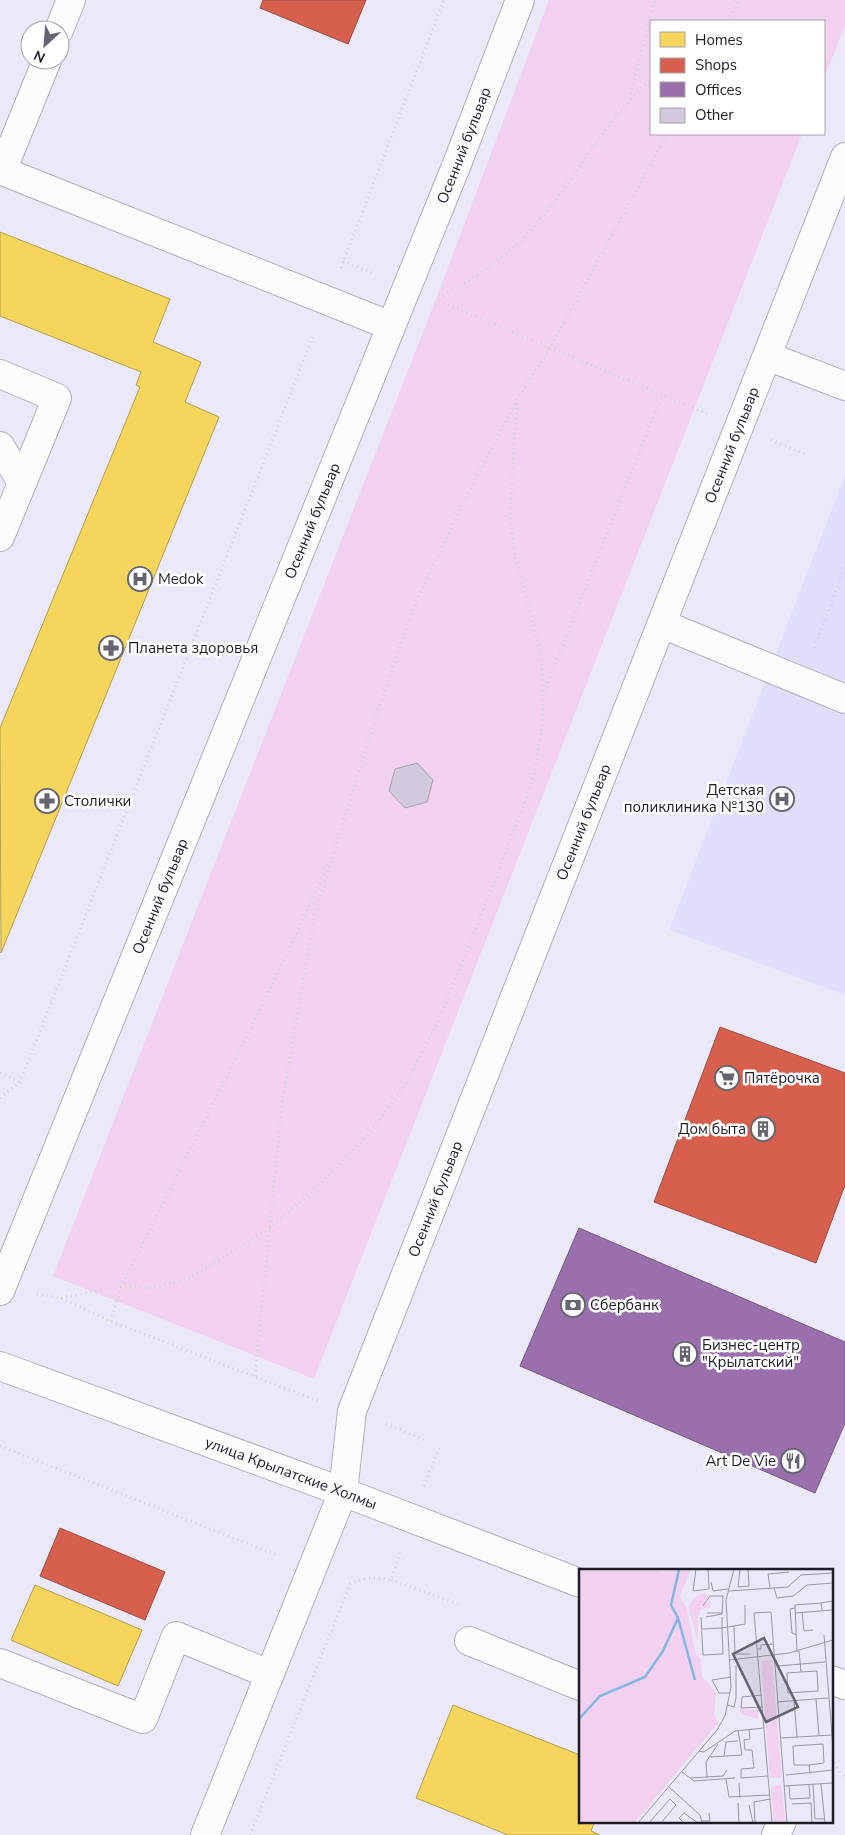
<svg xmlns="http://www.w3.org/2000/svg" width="845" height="1835" font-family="'Nunito Sans',sans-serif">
<rect width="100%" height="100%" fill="#ebe9f9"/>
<path fill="#e1defc" d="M845,475V995L669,930Z"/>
<path fill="#f1d0f0" d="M549,0H845V25L824,79V21H651V134H802L314,1379L53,1276L436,299Z"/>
<g fill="#f6d55c" stroke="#b59e4c">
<path d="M0,232L170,299L153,342L201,362L185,402L219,417L1,953L0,728L140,387L136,385L141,372L0,316Z"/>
<path d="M35,1585L142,1630L118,1686L11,1640Z"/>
<path d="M453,1705L580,1755V1821H595L591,1831L600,1835H508L416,1798Z"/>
</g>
<g fill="#d6604d" stroke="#9e4c42">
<path d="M263,0H366L348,44L260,8Z"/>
<path d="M720,1027L845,1073V1185L816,1263L654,1202Z"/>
<path d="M60,1528L165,1572L145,1620L40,1576Z"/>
</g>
<path fill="#9970ab" stroke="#745784" d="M579,1228L845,1342V1423L815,1493L520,1366Z"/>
<path fill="#d2c9de" stroke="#a4a0ac" d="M417,763L433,780L427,802L405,808L389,791L395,769Z"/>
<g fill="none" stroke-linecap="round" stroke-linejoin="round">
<defs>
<g id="minor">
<path d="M59,30L71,0"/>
<path d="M0,170L391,326"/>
<path d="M2,171L47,60"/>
<path d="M767,356L845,386"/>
<path d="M0,374L57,398L0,537"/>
<path d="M0,446L22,483"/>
<path d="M662,624L845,699"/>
<path id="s1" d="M0,1291L457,164L520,0"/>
<path id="s2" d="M0,1366L343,1492L580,1583"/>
<path d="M469,1641L580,1686"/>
<path d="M0,1663L143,1719L176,1636L269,1674"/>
<path d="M831,1680L845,1685"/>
<path id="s3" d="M205,1835L343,1492L352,1411L845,157"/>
<path d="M776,1835L782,1821"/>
</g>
</defs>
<use href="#minor" stroke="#b1afbc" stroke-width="30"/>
<g stroke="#d2d2d6" stroke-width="3" stroke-dasharray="1 4" stroke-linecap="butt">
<path d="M728,21L739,0"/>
<path d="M629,99L655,0"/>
<path d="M343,261L375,274"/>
<path d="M341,268L444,0"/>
<path d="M443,296C476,278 514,251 538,222C577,175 606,120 651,79"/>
<path d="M439,301L708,414"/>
<path d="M771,440L807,455"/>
<path d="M814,648L845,567"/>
<path d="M544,692L662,395"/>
<path d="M0,1073L20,1082"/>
<path d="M0,1098L20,1082L314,334"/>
<path d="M37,1294L61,1298L110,1321L318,1401"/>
<path d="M61,1298L122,1286L152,1288L188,1279L270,1228L318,1186L367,1136L403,1088L437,1024L491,891L534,777L542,728L543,695L541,654L514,552L510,514L517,402"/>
<path d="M110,1321L122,1286L254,1022L330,862"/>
<path d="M255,1376L282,1103L314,918L377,713L412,611L464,501L517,400L550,348L667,134"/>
<path d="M386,1424L427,1441"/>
<path d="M0,1446L279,1556"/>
<path d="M424,1486L440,1446"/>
<path d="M391,1580L461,1605"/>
<path d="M831,1759L845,1779"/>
<path d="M250,1835L350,1584C364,1577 375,1577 391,1580L401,1551"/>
</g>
<use href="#minor" stroke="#fcfcfe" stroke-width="28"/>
</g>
<defs>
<symbol id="hospital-ring" viewBox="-11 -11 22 22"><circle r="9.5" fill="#fff" stroke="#656471" stroke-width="1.5"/><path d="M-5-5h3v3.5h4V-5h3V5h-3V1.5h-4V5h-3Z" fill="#656471"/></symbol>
<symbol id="pharmacy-ring" viewBox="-11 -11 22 22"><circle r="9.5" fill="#fff" stroke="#656471" stroke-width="1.5"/><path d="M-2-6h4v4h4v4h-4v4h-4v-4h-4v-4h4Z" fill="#656471"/></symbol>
<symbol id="supermarket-ring" viewBox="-11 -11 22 22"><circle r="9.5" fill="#fff" stroke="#656471" stroke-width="1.5"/><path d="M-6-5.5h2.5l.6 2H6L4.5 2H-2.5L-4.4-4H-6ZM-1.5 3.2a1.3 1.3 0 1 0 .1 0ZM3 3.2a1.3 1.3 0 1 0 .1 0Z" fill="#656471"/></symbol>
<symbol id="building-ring" viewBox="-11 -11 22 22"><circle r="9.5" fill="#fff" stroke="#656471" stroke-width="1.5"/><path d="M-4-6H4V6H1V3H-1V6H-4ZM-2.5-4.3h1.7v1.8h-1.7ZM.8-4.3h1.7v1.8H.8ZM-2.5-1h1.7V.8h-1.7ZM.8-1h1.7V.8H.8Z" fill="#656471"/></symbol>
<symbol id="bank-ring" viewBox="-11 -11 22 22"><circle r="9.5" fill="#fff" stroke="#656471" stroke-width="1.5"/><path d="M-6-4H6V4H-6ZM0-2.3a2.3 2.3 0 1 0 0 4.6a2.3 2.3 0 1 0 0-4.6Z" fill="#656471"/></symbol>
<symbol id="restaurant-ring" viewBox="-11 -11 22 22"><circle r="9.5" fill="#fff" stroke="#656471" stroke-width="1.5"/><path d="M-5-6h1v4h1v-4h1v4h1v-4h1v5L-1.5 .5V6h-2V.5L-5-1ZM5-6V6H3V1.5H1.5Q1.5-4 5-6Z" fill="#656471"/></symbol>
</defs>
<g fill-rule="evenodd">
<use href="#hospital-ring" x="126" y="565" width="28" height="28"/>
<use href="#pharmacy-ring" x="97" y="634" width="28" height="28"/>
<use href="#hospital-ring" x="768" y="785" width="28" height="28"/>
<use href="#pharmacy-ring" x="33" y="787" width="28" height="28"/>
<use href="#supermarket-ring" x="713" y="1064" width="28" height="28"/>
<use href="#building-ring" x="749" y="1115" width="28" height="28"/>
<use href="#bank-ring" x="559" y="1291" width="28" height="28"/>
<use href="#building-ring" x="671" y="1340" width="28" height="28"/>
<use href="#restaurant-ring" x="779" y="1447" width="28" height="28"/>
</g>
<g text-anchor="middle" stroke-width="5" stroke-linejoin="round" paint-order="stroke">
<g font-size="15" fill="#1d1c28" stroke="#fff">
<text dy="5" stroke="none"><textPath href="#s1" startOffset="1236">Осенний бульвар</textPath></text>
<text dy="5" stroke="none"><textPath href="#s3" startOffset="1489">Осенний бульвар</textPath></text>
<text dy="5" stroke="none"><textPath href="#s1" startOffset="831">Осенний бульвар</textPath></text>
<text dy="5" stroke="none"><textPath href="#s3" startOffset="1084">Осенний бульвар</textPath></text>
<text dy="5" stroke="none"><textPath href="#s1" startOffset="426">Осенний бульвар</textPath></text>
<text dy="5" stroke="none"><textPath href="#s3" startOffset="679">Осенний бульвар</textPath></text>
<text dy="5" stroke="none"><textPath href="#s2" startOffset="310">улица Крылатские Холмы</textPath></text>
</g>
<g font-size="15" fill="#1d1c28" stroke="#fff" text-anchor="start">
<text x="158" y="584">Medok</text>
<text x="128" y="653">Планета здоровья</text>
<text x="764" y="795" text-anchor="end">Детская<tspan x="764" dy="17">поликлиника №130</tspan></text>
<text x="64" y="806">Столички</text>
<text x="744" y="1083">Пятёрочка</text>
<text x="746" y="1134" text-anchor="end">Дом быта</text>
<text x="590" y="1310">Сбербанк</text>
<text x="702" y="1350">Бизнес-центр<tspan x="702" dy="17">"Крылатский"</tspan></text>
<text x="776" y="1466" text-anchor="end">Art De Vie</text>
</g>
</g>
<g transform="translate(579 1569)">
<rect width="254" height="254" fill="#ebe9f9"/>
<path d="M0,0H73L83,3L89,0H112L101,27L108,40L116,83L122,91L123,107L137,124L135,146L139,154L55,254H0ZM125,24L130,26L123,39L131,30V39L122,40L119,47V73L109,37L116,28ZM193,91L203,209H191L182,92ZM161,140L179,141V150L162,145ZM202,215L207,254H195L192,218Z" fill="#f1d0f0"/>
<path fill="none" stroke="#82b8e3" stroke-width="2.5" d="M100,1L92,36L99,49L116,111M0,150L21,127L66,108L84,82L99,49"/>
<path fill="none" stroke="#9997a5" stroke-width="1" d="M117,0L114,22L130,20L129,0M161,0L159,18L170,17M169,0L170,17M194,0H213M132,13L134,22L149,20M191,19L189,5L210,3M195,19L198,29L214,27L228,16L254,14M150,22L209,18L222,6L254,4M124,37L131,27H144M216,39L211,40L213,64L218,66M243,41L242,34L254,32M223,43L225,62L234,61M128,44H144M216,44L254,41M122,48L124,86L144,85L143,59L166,55V36M127,48L143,45L144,27M155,57L156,85H171M123,60L143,59V48M245,66L254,179M178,80H182V76L194,75M220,82L222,103L238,102L239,122L209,124L208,104L222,103M218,83L216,36L242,34M151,91L210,84L254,71M199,97L246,93M151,124H140L133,111L152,108M183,126L163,128L162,139L184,138M237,130L240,167M215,131L218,168M198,133L249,129M149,136L155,138L157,129V96M170,160L171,170L165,171L166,181H173L175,199L162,200V209L189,207M201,169L253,166M120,182L125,183L156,162L185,159M145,187L147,173L159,172M131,188L163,186L159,161M230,196H215L214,177L244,175L245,194L230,196L231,205M103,203L115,212L156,209M207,206L254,201M128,208L127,193L139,175M112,209L144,207L148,201M147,210L150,228L190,226M160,214L161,229M234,215L236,250H245M242,215L246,254M205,217L254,214M210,217L211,230L231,229L230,216M90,218L121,246L123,254M159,234L160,254M213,235L232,234L233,254M170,236L174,254M123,252H131L130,244M59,254L138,161L146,147L152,118L147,31L155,0M70,254L91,230L97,236L82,254M105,254L100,249L105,244L119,254M176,254L175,233L191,230M193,254L175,44L192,43L208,254"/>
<path fill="#656471" fill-opacity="0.15" stroke="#656471" stroke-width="2.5" d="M185,69L219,138L187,153L154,85Z"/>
<rect width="254" height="254" fill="none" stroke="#1d1c28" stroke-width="2.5"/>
</g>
<rect x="650" y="20" width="175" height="115" fill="#ffffff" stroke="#a5a4a9"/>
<rect x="660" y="32" width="25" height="15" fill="#f6d55c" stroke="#a5a4a9"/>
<text x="695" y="45" font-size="15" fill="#1d1c28">Homes</text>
<rect x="660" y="58" width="25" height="15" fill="#d6604d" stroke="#a5a4a9"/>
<text x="695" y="70" font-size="15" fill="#1d1c28">Shops</text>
<rect x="660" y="82" width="25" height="15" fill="#9970ab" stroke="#a5a4a9"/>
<text x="695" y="95" font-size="15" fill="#1d1c28">Offices</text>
<rect x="660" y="108" width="25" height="15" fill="#d2c9de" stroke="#a5a4a9"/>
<text x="695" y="120" font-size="15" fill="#1d1c28">Other</text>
<g transform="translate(45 45) rotate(206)"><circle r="24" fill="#ffffff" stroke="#a5a4a9"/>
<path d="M0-4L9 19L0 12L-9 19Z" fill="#656471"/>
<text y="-8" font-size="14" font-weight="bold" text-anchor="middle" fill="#1d1c28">N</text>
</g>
</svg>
